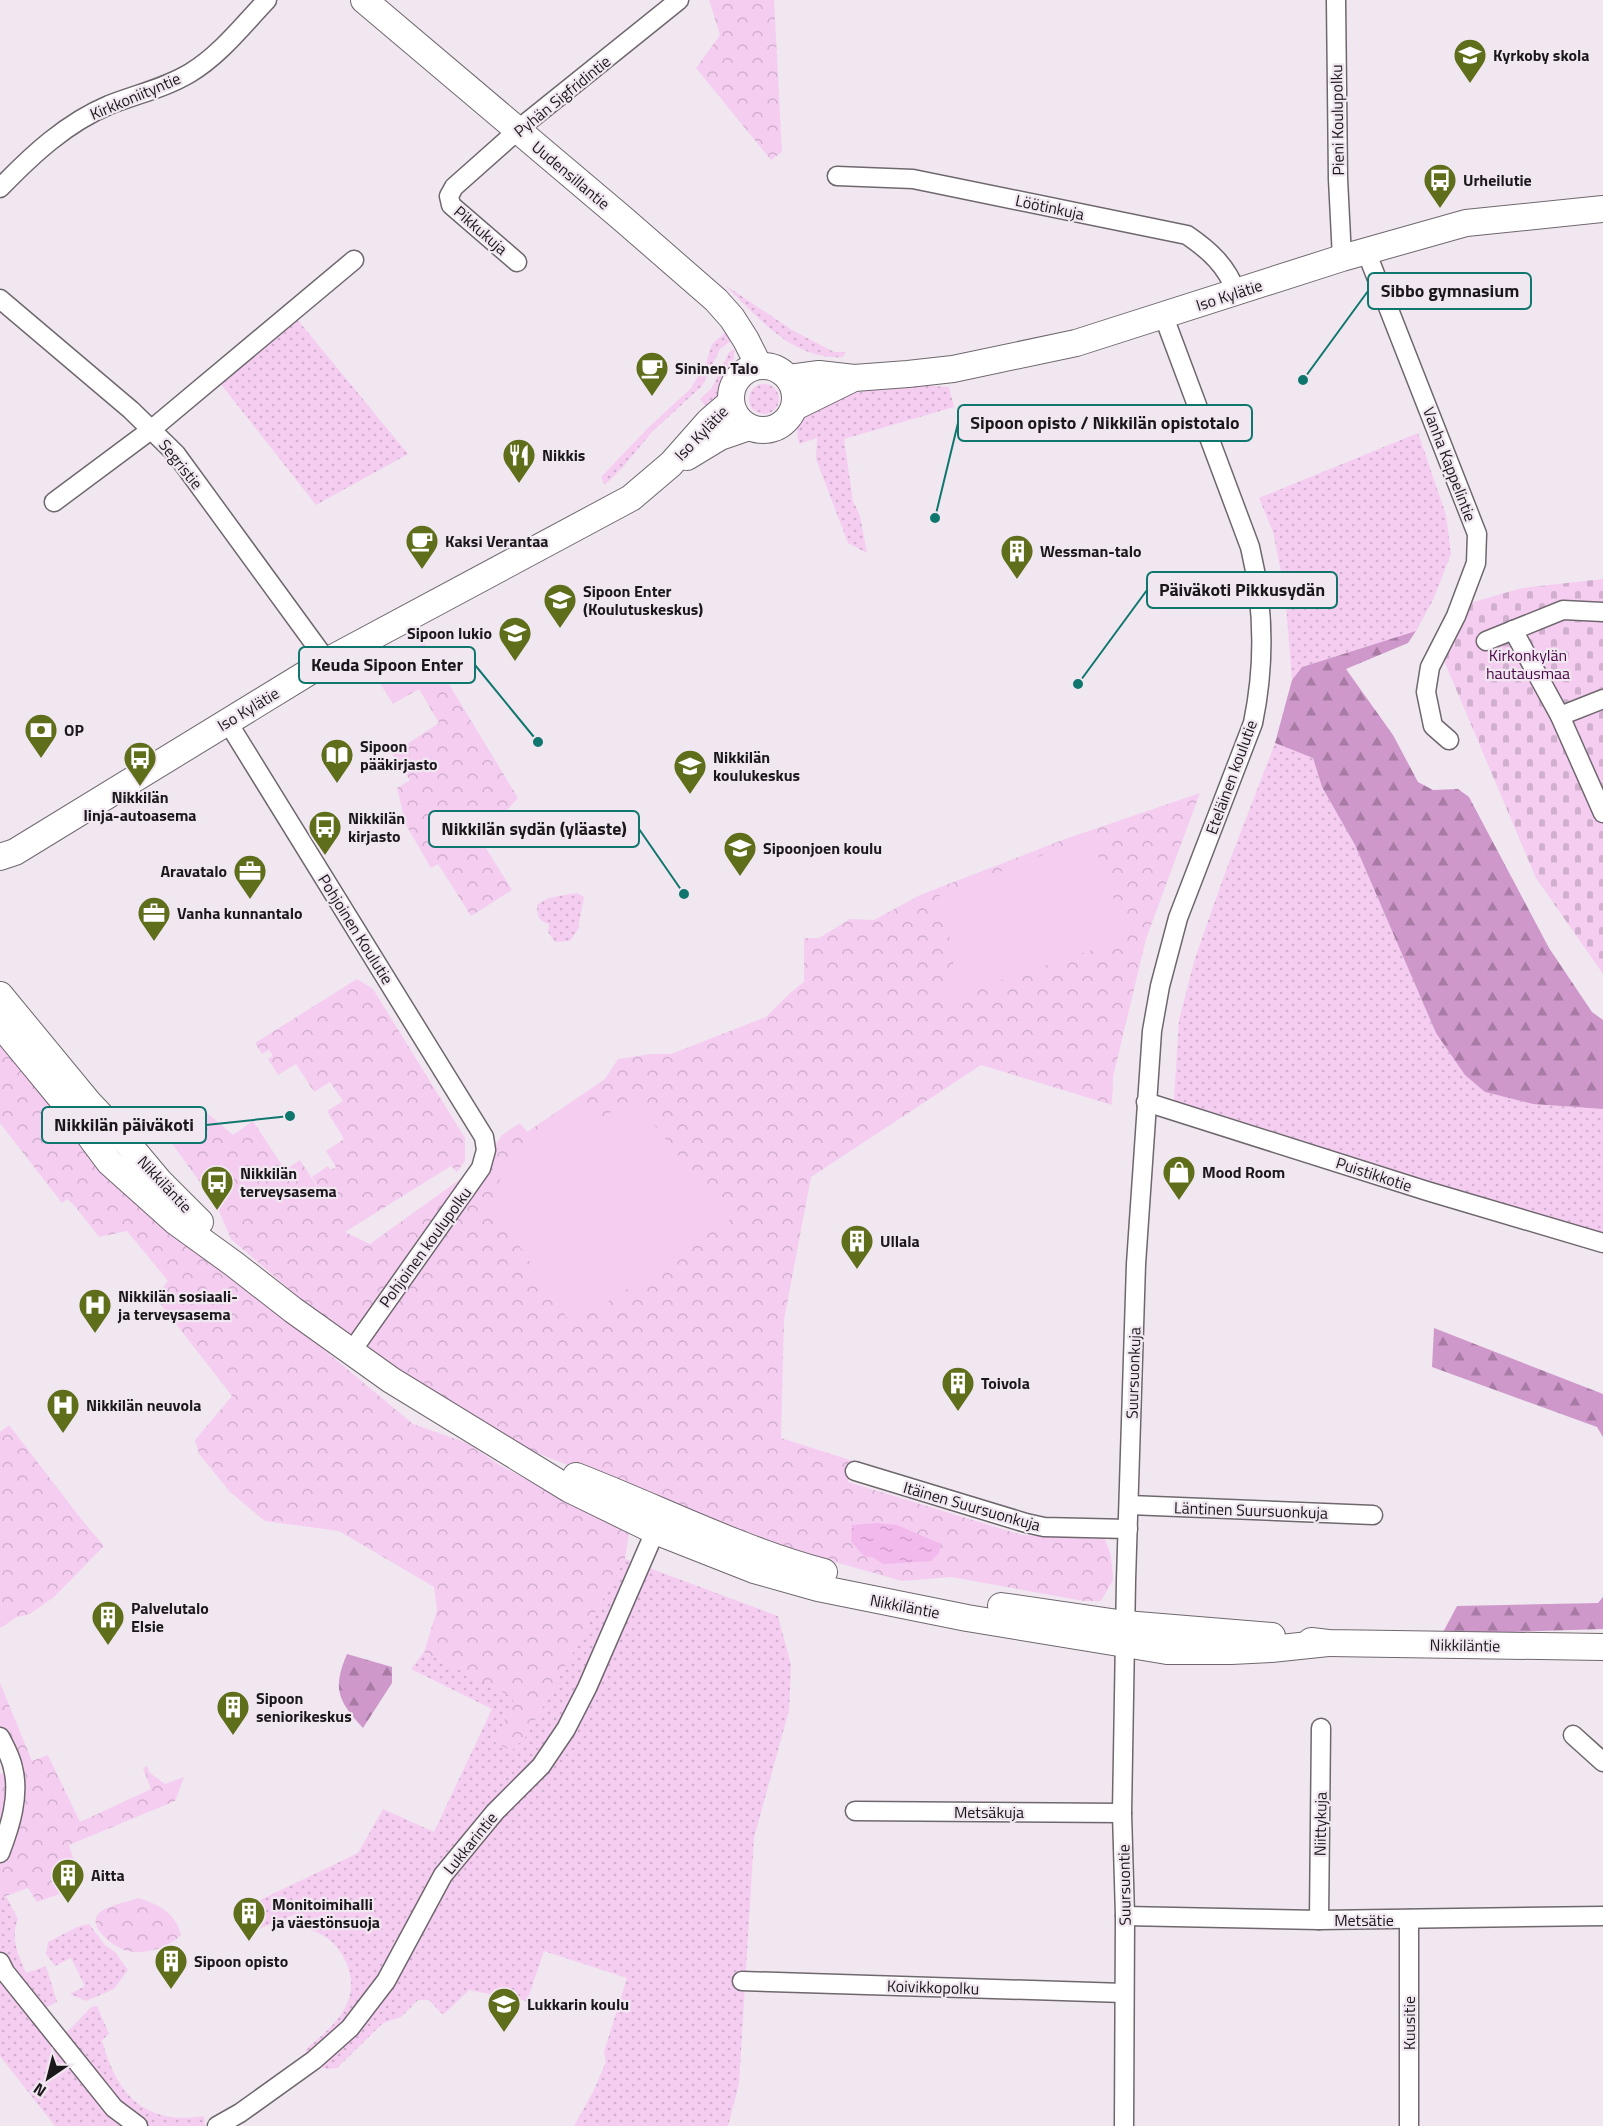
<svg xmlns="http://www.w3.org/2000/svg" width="1603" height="2126" font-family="'Titillium Web',sans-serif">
<defs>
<pattern id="grass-dots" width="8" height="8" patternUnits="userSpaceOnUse" patternTransform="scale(1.5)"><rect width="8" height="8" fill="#f5cdf1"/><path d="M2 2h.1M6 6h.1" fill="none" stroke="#d1afce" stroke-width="1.8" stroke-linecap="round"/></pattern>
<pattern id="forest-firs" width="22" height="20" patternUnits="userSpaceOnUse" patternTransform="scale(1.5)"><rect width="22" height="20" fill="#cf98cb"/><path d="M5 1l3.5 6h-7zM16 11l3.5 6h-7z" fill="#a77ba4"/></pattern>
<pattern id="cemetery-stones" width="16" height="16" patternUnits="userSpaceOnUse" patternTransform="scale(1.5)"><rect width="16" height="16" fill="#f5cdf1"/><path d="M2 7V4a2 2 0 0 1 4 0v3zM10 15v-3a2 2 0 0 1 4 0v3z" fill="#d1afce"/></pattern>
<pattern id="park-crowns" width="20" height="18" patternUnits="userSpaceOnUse" patternTransform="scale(1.5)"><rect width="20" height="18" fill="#f5cdf1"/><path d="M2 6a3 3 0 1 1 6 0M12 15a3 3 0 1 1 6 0" fill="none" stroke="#d1afce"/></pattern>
<pattern id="water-ripples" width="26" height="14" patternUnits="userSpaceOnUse" patternTransform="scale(1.5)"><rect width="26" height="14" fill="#f2b9ed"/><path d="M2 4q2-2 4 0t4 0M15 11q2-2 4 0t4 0" fill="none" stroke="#cf9ecb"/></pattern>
</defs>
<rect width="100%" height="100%" fill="#f1e7f0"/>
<g fill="url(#grass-dots)">
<path d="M725,285L792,330L834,352H846L843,357C794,361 757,317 725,285Z"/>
<path d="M297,319L408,454L316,505L220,383Z"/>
<path d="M726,332L732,340L720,349L702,386L652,432L623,467L605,485L601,477L648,428L691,388L706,363L712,344Z"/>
<path d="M734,349C737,364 719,397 708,408L700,399L712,388L729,352Z"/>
<circle cx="764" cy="399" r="15"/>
<path d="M903,384L949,387L954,407L844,439L853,501L860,516L867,553L848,543L816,459L817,438L799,444C798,435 795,426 800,417C812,399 881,387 903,384Z"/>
<path d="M1418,433L1446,515L1451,554L1433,600L1416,631L1302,667L1292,680L1285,592L1273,532L1259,498Z"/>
<path d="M1275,743L1313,758L1322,787L1355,845L1436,1033L1485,1092L1533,1104L1603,1109V1236L1174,1100L1179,1020L1195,958L1225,873Z"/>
<path d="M577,893L584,897L578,929L570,941L555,942L548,932L549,924C538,921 537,916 537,905C549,895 563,896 577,893Z"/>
<path d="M625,1559L778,1616L791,1665L789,1710L754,1838L739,2084L728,2126H574L594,2090L606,2062L604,2052L627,1978L544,1951L527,2001L469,1990L443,2015L429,2000H418L401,2017L383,2023L337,2068L327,2069L321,2067L305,2050C321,2036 340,2022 348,2001C360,1971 335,1930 302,1929L296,1914L256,1930L241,1913L248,1906L358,1853L383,1809L434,1832L492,1709L411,1669L424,1652L515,1698L495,1742L511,1751L527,1735Z"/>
<path d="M6,1896L18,1919C10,1939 18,1953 26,1973L46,1966L57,2002L37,2012L58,2038L71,2028L91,2007L97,2006L109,2034L102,2040C116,2094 145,2126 204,2116L205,2126H55L0,2056V1898Z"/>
<path d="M89,1924L105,1945L115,1952L128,1970L114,1989L86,2001L70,1994L85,1986L71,1958L55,1966L46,1954L48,1942L77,1927Z"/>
</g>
<g fill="url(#forest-firs)">
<path d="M1416,631L1408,643L1346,669L1393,735L1418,782L1433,790L1458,789L1469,797L1549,948L1592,1012L1603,1020V1109L1533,1104L1485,1092L1465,1075L1436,1033L1355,845L1322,787L1313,758L1275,743L1292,680L1302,667Z"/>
<path d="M1434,1328L1603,1394V1437L1597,1427L1432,1367Z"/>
<path d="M1603,1597V1629L1442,1634L1457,1606L1598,1603Z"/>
<path d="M347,1654L392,1667V1683L363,1728C338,1701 332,1689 347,1654Z"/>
</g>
<path fill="url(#cemetery-stones)" d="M1603,579V974L1536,878L1442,656L1470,603L1522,588Z"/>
<g fill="url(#park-crowns)">
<path d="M709,0H774L782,152L771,160L696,68L720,35Z"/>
<path d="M424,643L518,798L493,826L479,837L512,890L471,916L438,864L431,868L406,825L397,788L410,780L392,754L439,723L419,689L393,704L372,671Z"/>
<path d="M1200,793L1146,939L1113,1077L1112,1105L981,1065L811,1177L784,1320L781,1438L853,1461L848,1482L1022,1535L1105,1539L1111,1556L1113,1580L1101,1601H1084L951,1577L902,1581L796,1551L693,1514L542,1455L504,1438L421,1386L318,1314L231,1239L216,1204L167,1137L200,1107L233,1135L253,1121L285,1170L300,1160L334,1213L312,1177L328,1166L331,1170L336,1167L326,1151L344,1139L327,1111L343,1101L330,1082L314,1092L296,1064L278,1075L268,1059L273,1056L269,1050L262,1054L255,1043L357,979L373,989L465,1138V1161L457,1172L451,1166L345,1232L370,1244L484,1162L502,1135L520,1123L527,1132L605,1079L618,1059L650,1054H671L766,1017L789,994L804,982V938H819L850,919L874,920L920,895L1065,839Z"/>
<path d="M0,1038L45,1089L305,1334L413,1424L467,1443L498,1464L629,1534L625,1559L527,1735L511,1751L495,1742L514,1698L424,1652L437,1610L434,1587L339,1531L265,1521L230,1492L199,1454L195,1440L232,1396L155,1297L168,1281L127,1231L99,1237L74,1205L67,1199L62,1203L0,1123Z"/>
<path d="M9,1425L82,1520L104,1546L54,1597L30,1614L17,1617L0,1628V1432Z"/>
<path d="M0,1683L32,1761L48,1755L80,1822L151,1789L143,1768L147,1766L150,1773L165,1784L184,1777L175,1801L69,1845L82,1886L37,1902L28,1888L0,1898V1774L13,1770L0,1738Z"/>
<path d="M139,1898C159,1905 175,1912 181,1935C168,1948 143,1956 124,1950C113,1946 86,1926 99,1913C106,1906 130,1901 139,1898Z"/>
</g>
<g fill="#f5cdf1">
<path d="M1091,836L1128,938L945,999L953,973V948L936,897Z"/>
<path d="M634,1098L710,1197L734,1217L576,1323L569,1321L495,1209L493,1198L502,1174L540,1132L586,1104L597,1120Z"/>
</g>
<path fill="url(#water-ripples)" d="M877,1523L897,1525L941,1544L939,1553L931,1561L883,1564L874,1558L864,1556L851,1541L852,1525Z"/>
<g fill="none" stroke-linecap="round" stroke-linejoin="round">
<defs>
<g id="street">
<path d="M1336,0L1338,179L1342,258"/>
<path d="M837,176L913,179L1187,235C1209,250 1227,266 1236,292"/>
<path d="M0,188C32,155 66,123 109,105C137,94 165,88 190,73C220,55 243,25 267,0"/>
<path d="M1366,251L1477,534L1476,563L1456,616L1430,667L1426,692L1433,726L1449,740"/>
<path d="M517,262L451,205L449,196L454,187L526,123L679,0"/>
<path d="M0,299L131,410L176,454L327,661"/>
<path d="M54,502L152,429L354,260"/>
<path d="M1513,630L1560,716L1603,813"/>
<path d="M1486,641L1563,610L1603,612"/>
<path d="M1560,716L1603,699"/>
<path d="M227,721L484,1137L486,1150L481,1168L351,1352"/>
<path d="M1146,1102L1427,1191L1603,1243"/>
<path d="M855,1471L1026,1523L1044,1527L1128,1529"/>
<path d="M1129,1505L1373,1515"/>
<path d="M1573,1735L1603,1762"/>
<path d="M0,1737C5,1747 11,1757 13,1768C20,1796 10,1827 0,1853"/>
<path d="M855,1811L1122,1813"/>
<path d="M1125,1916L1319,1920L1603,1916"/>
<path d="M1319,1920L1321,1728"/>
<path d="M0,1962L5,1972L114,2108L138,2126"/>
<path d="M742,1981L1124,1993"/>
<path d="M217,2126L240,2113L314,2060L350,2028L386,1981L443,1875L495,1812L541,1766L566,1729L587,1688L660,1520"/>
<path d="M1124,2126L1125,1916L1122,1813L1126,1580L1136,1264L1152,1031L1160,986L1178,918L1253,723C1265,665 1264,605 1250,547L1164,317"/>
<path d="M1409,2126V1919"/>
</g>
<g id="secondary">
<path d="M364,0L623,219L716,300L732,318L746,340L759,366"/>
<circle cx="763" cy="398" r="32"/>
<path d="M789,378L819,374L854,378L908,374L953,369L1076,343L1342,258L1466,223L1603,209"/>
<path d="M795,407L854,378"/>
<path d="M687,457L720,437L749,427"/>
<path d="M0,857L15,852L327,661L631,498L671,464L709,421L731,402"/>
<path d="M0,995L89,1103L129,1145L160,1182L200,1222"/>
<path d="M0,1024L65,1103L109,1162L176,1222L234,1264L293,1310L391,1380L569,1489L655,1531L754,1570L818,1588L967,1618L1125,1644L1167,1651H1231L1271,1649L1328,1643"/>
<path d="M576,1476C659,1508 738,1549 824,1572"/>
<path d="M1001,1606L1125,1624L1272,1636"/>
<path d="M1311,1641L1328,1643L1603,1647"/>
</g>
</defs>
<use href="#street" stroke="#6f676e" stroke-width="21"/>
<use href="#secondary" stroke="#6f676e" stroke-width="28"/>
<use href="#street" stroke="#fff" stroke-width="18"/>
<use href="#secondary" stroke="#fff" stroke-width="26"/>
</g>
<defs>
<symbol id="school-pin" viewBox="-11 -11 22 30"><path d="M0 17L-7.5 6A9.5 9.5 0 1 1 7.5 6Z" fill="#5f6e1a" stroke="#f1e7f0"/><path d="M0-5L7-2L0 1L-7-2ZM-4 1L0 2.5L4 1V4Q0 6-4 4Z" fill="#fff"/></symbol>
<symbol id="bus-pin" viewBox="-11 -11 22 30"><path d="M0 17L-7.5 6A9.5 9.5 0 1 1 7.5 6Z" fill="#5f6e1a" stroke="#f1e7f0"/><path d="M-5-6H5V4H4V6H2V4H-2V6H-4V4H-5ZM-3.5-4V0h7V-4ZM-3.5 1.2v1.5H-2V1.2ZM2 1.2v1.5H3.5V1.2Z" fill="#fff"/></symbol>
<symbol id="cafe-pin" viewBox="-11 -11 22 30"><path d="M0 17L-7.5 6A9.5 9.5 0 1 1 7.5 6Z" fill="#5f6e1a" stroke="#f1e7f0"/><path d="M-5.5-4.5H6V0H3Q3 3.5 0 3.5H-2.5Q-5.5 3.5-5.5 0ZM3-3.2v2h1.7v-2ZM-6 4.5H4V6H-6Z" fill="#fff"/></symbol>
<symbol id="restaurant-pin" viewBox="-11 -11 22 30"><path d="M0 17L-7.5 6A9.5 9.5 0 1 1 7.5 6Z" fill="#5f6e1a" stroke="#f1e7f0"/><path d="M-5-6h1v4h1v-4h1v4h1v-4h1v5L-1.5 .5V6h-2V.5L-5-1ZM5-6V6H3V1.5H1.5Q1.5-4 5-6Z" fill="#fff"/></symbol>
<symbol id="building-pin" viewBox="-11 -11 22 30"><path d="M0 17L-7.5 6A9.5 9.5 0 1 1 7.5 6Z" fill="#5f6e1a" stroke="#f1e7f0"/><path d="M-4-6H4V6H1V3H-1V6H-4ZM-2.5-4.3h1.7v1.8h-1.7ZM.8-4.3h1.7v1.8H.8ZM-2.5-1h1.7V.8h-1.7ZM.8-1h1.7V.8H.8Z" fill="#fff"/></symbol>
<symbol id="bank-pin" viewBox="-11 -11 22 30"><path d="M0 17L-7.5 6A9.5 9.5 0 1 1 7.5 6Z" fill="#5f6e1a" stroke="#f1e7f0"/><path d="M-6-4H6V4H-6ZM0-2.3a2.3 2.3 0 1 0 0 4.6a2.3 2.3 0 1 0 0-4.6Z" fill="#fff"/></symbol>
<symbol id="library-pin" viewBox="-11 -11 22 30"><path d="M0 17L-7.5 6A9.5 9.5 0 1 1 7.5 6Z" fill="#5f6e1a" stroke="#f1e7f0"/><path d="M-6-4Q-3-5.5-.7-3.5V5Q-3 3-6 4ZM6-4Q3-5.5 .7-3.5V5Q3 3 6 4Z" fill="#fff"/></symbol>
<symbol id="office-pin" viewBox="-11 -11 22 30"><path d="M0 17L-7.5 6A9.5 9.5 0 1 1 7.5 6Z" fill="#5f6e1a" stroke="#f1e7f0"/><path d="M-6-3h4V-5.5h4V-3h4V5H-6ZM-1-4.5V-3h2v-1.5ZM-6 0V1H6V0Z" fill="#fff"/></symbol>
<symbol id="shop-pin" viewBox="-11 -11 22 30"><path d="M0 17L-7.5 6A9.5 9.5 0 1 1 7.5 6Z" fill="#5f6e1a" stroke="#f1e7f0"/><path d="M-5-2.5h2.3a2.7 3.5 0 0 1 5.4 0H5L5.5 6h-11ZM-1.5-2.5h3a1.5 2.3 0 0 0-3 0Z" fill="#fff"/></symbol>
<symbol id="hospital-pin" viewBox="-11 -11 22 30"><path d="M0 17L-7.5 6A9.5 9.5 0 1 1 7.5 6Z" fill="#5f6e1a" stroke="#f1e7f0"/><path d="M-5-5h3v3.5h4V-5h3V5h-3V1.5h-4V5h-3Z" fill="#fff"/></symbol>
</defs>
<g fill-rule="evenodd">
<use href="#school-pin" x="1451" y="36" width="38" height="52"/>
<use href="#bus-pin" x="1421" y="161" width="38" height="52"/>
<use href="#cafe-pin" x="633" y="349" width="38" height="52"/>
<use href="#restaurant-pin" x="500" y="436" width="38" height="52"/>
<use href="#cafe-pin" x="403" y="522" width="38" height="52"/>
<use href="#building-pin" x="998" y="532" width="38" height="52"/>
<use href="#school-pin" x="541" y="581" width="38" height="52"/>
<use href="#school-pin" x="496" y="614" width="38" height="52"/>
<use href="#bank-pin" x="22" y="711" width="38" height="52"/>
<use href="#library-pin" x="318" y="736" width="38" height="52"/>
<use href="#bus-pin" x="121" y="739" width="38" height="52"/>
<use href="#school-pin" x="671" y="747" width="38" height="52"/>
<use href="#bus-pin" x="306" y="808" width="38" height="52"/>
<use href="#school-pin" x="721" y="829" width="38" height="52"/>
<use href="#office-pin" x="231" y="852" width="38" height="52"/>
<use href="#office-pin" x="135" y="894" width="38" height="52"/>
<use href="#shop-pin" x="1160" y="1153" width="38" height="52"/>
<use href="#bus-pin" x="198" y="1163" width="38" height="52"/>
<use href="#building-pin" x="838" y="1222" width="38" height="52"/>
<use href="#hospital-pin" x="76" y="1286" width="38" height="52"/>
<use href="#building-pin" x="939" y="1364" width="38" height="52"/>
<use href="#hospital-pin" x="44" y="1386" width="38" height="52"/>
<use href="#building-pin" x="89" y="1598" width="38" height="52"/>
<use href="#building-pin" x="214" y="1688" width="38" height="52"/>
<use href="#building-pin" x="49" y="1856" width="38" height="52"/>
<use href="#building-pin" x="230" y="1894" width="38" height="52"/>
<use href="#building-pin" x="152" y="1942" width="38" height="52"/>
<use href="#school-pin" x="485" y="1985" width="38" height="52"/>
</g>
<g text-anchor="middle" stroke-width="4.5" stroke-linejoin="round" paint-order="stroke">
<g font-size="16" font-weight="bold" fill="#1b181b" stroke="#f1e7f0" text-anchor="start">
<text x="1493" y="61">Kyrkoby skola</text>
<text x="1463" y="186">Urheilutie</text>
<text x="675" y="374">Sininen Talo</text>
<text x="542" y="461">Nikkis</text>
<text x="445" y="547">Kaksi Verantaa</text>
<text x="1040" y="557">Wessman-talo</text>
<text x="583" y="597">Sipoon Enter<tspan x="583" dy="18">(Koulutuskeskus)</tspan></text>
<text x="492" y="639" text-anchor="end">Sipoon lukio</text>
<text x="64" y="736">OP</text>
<text x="360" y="752">Sipoon<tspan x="360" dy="18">pääkirjasto</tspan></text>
<text x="713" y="763">Nikkilän<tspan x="713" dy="18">koulukeskus</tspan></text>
<text x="140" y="803" text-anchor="middle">Nikkilän<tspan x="140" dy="18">linja-autoasema</tspan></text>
<text x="348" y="824">Nikkilän<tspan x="348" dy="18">kirjasto</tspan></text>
<text x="763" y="854">Sipoonjoen koulu</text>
<text x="227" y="877" text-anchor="end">Aravatalo</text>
<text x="177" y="919">Vanha kunnantalo</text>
<text x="1202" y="1178">Mood Room</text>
<text x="240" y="1179">Nikkilän<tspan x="240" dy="18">terveysasema</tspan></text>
<text x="880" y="1247">Ullala</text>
<text x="118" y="1302">Nikkilän sosiaali-<tspan x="118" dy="18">ja terveysasema</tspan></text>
<text x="981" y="1389">Toivola</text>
<text x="86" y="1411">Nikkilän neuvola</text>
<text x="131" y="1614">Palvelutalo<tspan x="131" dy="18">Elsie</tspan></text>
<text x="256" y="1704">Sipoon<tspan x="256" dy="18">seniorikeskus</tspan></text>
<text x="91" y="1881">Aitta</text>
<text x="272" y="1910">Monitoimihalli<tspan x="272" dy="18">ja väestönsuoja</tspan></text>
<text x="194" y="1967">Sipoon opisto</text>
<text x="527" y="2010">Lukkarin koulu</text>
</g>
<g font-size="16" fill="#1b181b" stroke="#f1e7f0">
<text transform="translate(135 96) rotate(-23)" y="6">Kirkkoniityntie</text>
<text transform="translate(562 96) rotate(-39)" y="6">Pyhän Sigfridintie</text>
<text transform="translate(1337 120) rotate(-91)" y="6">Pieni Koulupolku</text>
<text transform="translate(571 175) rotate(40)" y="6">Uudensillantie</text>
<text transform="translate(1050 207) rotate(12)" y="6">Löötinkuja</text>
<text transform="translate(481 230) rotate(41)" y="6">Pikkukuja</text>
<text transform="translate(1229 295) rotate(-18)" y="6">Iso Kylätie</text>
<text transform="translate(701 433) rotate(-46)" y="6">Iso Kylätie</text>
<text transform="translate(181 464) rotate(51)" y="6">Segristie</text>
<text transform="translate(1450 464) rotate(69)" y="6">Vanha Kappelintie</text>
<text transform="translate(248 709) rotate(-31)" y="6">Iso Kylätie</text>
<text transform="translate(1231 777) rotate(-70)" y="6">Eteläinen koulutie</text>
<text transform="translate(356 929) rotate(58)" y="6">Pohjoinen Koulutie</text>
<text transform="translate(1374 1174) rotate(18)" y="6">Puistikkotie</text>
<text transform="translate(165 1184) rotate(47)" y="6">Nikkiläntie</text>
<text transform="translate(425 1247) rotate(-54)" y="6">Pohjoinen koulupolku</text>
<text transform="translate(1133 1373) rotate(-88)" y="6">Suursuonkuja</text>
<text transform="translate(972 1506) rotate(16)" y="6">Itäinen Suursuonkuja</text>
<text transform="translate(1251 1510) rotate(2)" y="6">Läntinen Suursuonkuja</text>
<text transform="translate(905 1606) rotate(11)" y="6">Nikkiläntie</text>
<text transform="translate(1465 1645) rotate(1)" y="6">Nikkiläntie</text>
<text x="989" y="1818">Metsäkuja</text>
<text transform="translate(1320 1824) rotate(-89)" y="6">Niittykuja</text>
<text transform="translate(470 1843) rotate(-51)" y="6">Lukkarintie</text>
<text transform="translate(1124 1885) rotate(-91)" y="6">Suursuontie</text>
<text x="1364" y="1926">Metsätie</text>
<text transform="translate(933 1987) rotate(2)" y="6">Koivikkopolku</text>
<text transform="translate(1409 2023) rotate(-90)" y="6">Kuusitie</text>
</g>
<g font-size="16" fill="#4c084a" stroke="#f1e7f0">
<text x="1528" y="661">Kirkonkylän<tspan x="1528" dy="18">hautausmaa</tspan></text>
</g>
</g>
<path fill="none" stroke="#0f766e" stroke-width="2" d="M1303 380L1368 291M935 518L958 423M1078 684L1147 590M538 742L475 665M684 894L639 829M290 1116L206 1125"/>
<g fill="#0f766e" stroke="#f1e7f0" stroke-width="2">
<circle cx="1303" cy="380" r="6"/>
<circle cx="935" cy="518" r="6"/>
<circle cx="1078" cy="684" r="6"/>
<circle cx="538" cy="742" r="6"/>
<circle cx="684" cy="894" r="6"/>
<circle cx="290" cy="1116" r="6"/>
</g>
<g fill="#f1e7f0" stroke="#0f766e" stroke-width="2">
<rect x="1368" y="273" width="163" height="36" rx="6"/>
<rect x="958" y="405" width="294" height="36" rx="6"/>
<rect x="1147" y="572" width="190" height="36" rx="6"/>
<rect x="299" y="647" width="176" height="36" rx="6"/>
<rect x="429" y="811" width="210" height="36" rx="6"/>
<rect x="42" y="1107" width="164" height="36" rx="6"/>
</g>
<g font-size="18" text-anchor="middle" font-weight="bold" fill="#1b181b">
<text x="1450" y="297">Sibbo gymnasium</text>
<text x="1105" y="429">Sipoon opisto / Nikkilän opistotalo</text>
<text x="1242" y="596">Päiväkoti Pikkusydän</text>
<text x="387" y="671">Keuda Sipoon Enter</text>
<text x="534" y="835">Nikkilän sydän (yläaste)</text>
<text x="124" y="1131">Nikkilän päiväkoti</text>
</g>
<g transform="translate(48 2078) rotate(215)" stroke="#f1e7f0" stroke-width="4.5" paint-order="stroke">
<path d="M0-4.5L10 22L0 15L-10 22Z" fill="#1b181b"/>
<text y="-9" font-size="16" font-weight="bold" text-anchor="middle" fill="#1b181b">N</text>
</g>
</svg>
